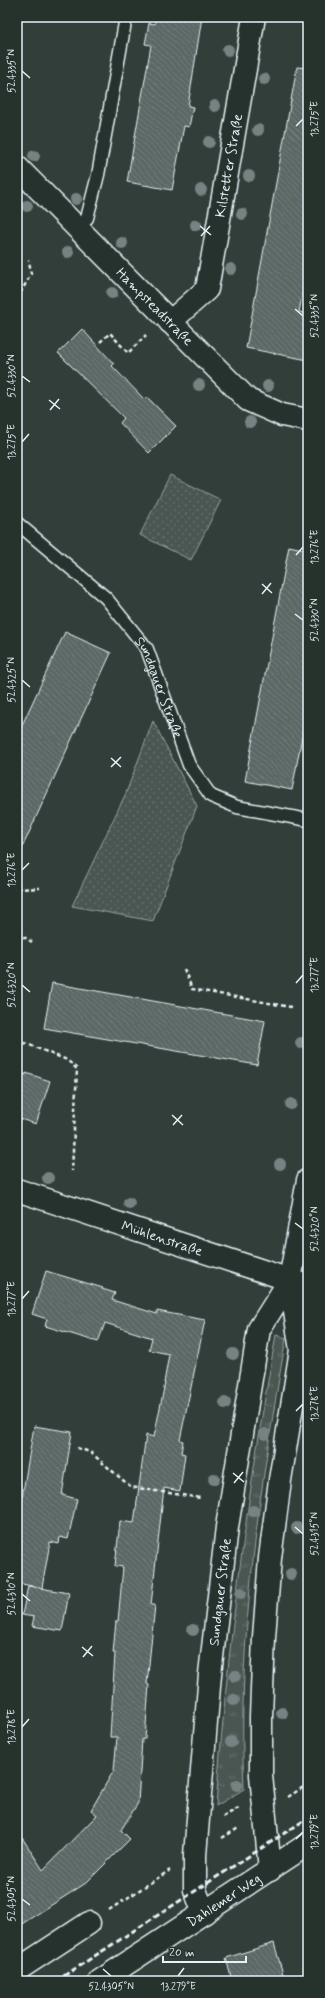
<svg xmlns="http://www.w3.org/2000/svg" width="325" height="1998" font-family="Mynerve,sans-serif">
<defs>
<pattern id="grass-tufts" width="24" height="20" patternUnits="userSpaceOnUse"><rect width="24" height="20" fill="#495651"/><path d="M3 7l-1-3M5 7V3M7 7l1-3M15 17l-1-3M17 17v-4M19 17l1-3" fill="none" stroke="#636f6b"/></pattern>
<pattern id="park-dots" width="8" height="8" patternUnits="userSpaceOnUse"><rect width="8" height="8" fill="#495651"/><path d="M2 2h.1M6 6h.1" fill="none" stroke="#636f6b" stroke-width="1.8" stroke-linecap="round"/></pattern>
<pattern id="building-back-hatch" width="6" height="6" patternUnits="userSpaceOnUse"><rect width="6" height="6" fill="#5c6865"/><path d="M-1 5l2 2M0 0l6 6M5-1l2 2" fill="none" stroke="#737e7c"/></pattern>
</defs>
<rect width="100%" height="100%" fill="#323e39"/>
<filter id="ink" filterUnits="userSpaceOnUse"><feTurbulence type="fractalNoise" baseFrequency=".025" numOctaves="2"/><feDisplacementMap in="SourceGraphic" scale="8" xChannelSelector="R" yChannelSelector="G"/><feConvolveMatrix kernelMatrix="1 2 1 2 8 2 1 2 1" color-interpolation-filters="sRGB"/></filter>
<g filter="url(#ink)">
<path fill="url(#grass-tufts)" stroke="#98a4a4" d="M276,1335L286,1338C260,1488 237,1637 244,1789L216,1806C227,1648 248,1491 276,1335Z"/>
<g fill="url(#park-dots)" stroke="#98a4a4">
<path d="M170,475L221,500L191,560L140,535Z"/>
<path d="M153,721L197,806L153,921L72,906L126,793Z"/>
</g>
<g fill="url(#building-back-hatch)" stroke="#e8f1f8">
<path d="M156,17H202L188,106L193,107L189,127L184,126L172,190L127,182L151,45L145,44L149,23L155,24Z"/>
<path d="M297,67L308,68V264L299,312L308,314V360L246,348Z"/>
<path d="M82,329L114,364L112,366L144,399L147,397L176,426L149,453L120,423L124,418L58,353Z"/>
<path d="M289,546L308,550V705L292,790L245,781Z"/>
<path d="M65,632L111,653L17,859V736Z"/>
<path d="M52,983L265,1021L257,1065L44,1028Z"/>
<path d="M17,1072L26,1075V1073L50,1081L36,1124L17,1118Z"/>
<path d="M46,1271L103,1288L102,1289L115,1293L112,1300L157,1314V1311L205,1320L180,1440L183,1441L181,1453L185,1454L180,1491L164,1488L151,1605H155L147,1684L149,1685L145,1739H142L138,1803L121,1830L130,1839L86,1883L17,1927V1830L43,1870L97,1815L91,1810L114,1770L117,1737H110L115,1653H113L116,1621H118L123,1567L115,1566L120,1521L134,1523L146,1435L154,1437L165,1383H164L169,1354L149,1350L152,1338L105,1323L98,1342L45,1326L47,1319L32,1314Z"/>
<path d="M34,1426L72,1432L62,1495L77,1499L68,1539L60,1537L59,1544L50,1542L42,1588L17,1583V1516L20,1504H21Z"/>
<path d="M28,1586L69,1593L62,1631L32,1626L34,1617L22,1615Z"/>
<path d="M274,1943L285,1981H232L226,1958Z"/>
</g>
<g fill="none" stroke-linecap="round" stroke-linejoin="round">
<defs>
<g id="lane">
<path d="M78,230L87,218L98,175L126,17"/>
<path id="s1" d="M17,523L106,598L147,649L189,765L211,796L237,807L308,820"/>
</g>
<g id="street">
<path id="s2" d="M17,167L248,400L282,415L308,420"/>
<path id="s3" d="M170,322L207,289L254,17"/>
<path d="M17,1970L89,1923"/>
</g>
<g id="secondary">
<path id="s4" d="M17,1190L308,1286"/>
<path d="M270,1870L261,1775V1716L264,1637L270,1558L280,1480L301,1350L290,1280L308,1180"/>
<path id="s5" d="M204,1913L195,1890V1855L210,1674L227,1527L259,1329L290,1280"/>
<path id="s6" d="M100,1981L308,1844"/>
</g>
</defs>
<use href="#lane" stroke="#e8f1f8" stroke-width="15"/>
<use href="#street" stroke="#e8f1f8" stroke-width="25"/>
<use href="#secondary" stroke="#e8f1f8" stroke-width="25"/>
<g stroke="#e8f1f8" stroke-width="2.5" stroke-dasharray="4 3" stroke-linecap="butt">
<path d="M17,299L31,274L29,260"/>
<path d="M100,342L110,333L128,353L146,335"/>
<path d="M17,889L40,888"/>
<path d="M17,933L32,942"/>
<path d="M184,969L192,989L291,1007"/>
<path d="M17,1040L67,1060L77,1069L72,1171"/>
<path d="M77,1448L90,1452L131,1487L201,1498"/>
<path d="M288,1797L308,1784"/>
<path d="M223,1817L240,1807"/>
<path d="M222,1838L240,1827"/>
<path d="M109,1910L170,1870"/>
</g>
<use href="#lane" stroke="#26332d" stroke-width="12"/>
<use href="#street" stroke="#26332d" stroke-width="22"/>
<use href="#secondary" stroke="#26332d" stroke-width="22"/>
<path stroke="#e8f1f8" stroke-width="3" stroke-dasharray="6 3" stroke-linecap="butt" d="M56,1981L308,1818"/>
</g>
<g fill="#778382">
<circle cx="228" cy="50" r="6"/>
<circle cx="264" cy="79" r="6"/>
<circle cx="215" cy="106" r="6"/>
<circle cx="258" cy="130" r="6"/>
<circle cx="209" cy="142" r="6"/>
<circle cx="34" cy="156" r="6"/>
<circle cx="249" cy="176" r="6"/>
<circle cx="201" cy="190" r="6"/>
<circle cx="76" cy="199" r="6"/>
<circle cx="27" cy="206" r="6"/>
<circle cx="242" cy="214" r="6"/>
<circle cx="196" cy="225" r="6"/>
<circle cx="122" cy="243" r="6"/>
<circle cx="68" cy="252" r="6"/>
<circle cx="231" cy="269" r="6"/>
<circle cx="112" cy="293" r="6"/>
<circle cx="199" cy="385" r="6"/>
<circle cx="268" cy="386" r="6"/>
<circle cx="250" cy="422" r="6"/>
<circle cx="301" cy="1043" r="6"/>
<circle cx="291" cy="1104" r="6"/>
<circle cx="280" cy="1164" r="6"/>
<circle cx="48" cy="1178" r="6"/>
<circle cx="129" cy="1203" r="6"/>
<circle cx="233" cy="1354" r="6"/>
<circle cx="225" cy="1403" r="6"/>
<circle cx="265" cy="1434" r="6"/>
<circle cx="214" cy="1479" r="6"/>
<circle cx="253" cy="1511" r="6"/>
<circle cx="297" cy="1528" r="6"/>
<circle cx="291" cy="1574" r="6"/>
<circle cx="241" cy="1593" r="6"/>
<circle cx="193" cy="1630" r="6"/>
<circle cx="235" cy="1676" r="6"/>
<circle cx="234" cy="1700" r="6"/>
<circle cx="282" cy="1713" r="6"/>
<circle cx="231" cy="1742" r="6"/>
<circle cx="237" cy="1785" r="6"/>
</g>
</g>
<path fill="none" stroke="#e8f1f8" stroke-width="1.5" d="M22,71L30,78M296,126L303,119M200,226L211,235M201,236L210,226M295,309L303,316M22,376L30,382M49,400L60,409M50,410L59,399M22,442L29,434M296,555L303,547M262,584L272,593M262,594L271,583M295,614L303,620M22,680L30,687M111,758L121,767M111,767L121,757M22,870L29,863M296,983L303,975M22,985L30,992M172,1115L183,1125M173,1125L182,1115M295,1223L303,1229M22,1299L29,1291M296,1411L303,1404M233,1473L244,1482M234,1483L243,1472M295,1527L303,1534M22,1594L30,1601M82,1647L93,1656M83,1657L92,1646M22,1727L29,1719M296,1839L303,1832M22,1899L30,1905M103,1969L111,1976M178,1976L184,1968"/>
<g text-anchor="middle" stroke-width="3.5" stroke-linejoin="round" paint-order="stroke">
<g font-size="14" fill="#e8f1f8" stroke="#26332d">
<text dy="5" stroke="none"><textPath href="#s3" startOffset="175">Kilstetter Straße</textPath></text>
<text dy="5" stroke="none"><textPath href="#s2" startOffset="196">Hampsteadstraße</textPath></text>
<text dy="5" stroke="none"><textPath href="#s1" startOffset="222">Sundgauer Straße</textPath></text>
<text dy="5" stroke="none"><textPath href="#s4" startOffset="153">Mühlenstraße</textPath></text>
<text dy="5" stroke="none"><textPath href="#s5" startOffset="324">Sundgauer Straße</textPath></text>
<text dy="5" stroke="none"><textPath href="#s6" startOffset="148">Dahlemer Weg</textPath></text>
</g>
</g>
<rect width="325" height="1998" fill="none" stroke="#26332d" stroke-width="44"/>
<path d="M163 1956v6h83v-6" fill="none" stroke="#e8f1f8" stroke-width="2"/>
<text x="169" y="1956" font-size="12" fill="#e8f1f8" stroke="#26332d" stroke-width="3" paint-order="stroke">20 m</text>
<rect x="22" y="22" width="281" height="1954" fill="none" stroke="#e8f1f8" stroke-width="1.5"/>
<g font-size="10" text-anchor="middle" fill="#e8f1f8">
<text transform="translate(11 71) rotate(-90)" y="4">52.4335°N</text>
<text transform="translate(314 119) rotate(-90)" y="4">13.275°E</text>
<text transform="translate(314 316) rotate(-90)" y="4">52.4335°N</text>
<text transform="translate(11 376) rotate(-90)" y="4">52.4330°N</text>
<text transform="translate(11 442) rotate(-90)" y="4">13.275°E</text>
<text transform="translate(314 547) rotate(-90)" y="4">13.276°E</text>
<text transform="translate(314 620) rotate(-90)" y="4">52.4330°N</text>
<text transform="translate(11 680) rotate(-90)" y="4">52.4325°N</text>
<text transform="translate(11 870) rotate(-90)" y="4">13.276°E</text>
<text transform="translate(314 975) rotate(-90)" y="4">13.277°E</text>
<text transform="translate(11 985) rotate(-90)" y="4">52.4320°N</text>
<text transform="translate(314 1229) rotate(-90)" y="4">52.4320°N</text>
<text transform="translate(11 1299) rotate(-90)" y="4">13.277°E</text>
<text transform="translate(314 1404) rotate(-90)" y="4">13.278°E</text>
<text transform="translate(314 1534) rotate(-90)" y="4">52.4315°N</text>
<text transform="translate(11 1594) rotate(-90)" y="4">52.4310°N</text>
<text transform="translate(11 1727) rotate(-90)" y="4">13.278°E</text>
<text transform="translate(314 1832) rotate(-90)" y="4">13.279°E</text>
<text transform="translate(11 1899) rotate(-90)" y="4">52.4305°N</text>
<text x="111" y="1990">52.4305°N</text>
<text x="178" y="1990">13.279°E</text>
</g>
</svg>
